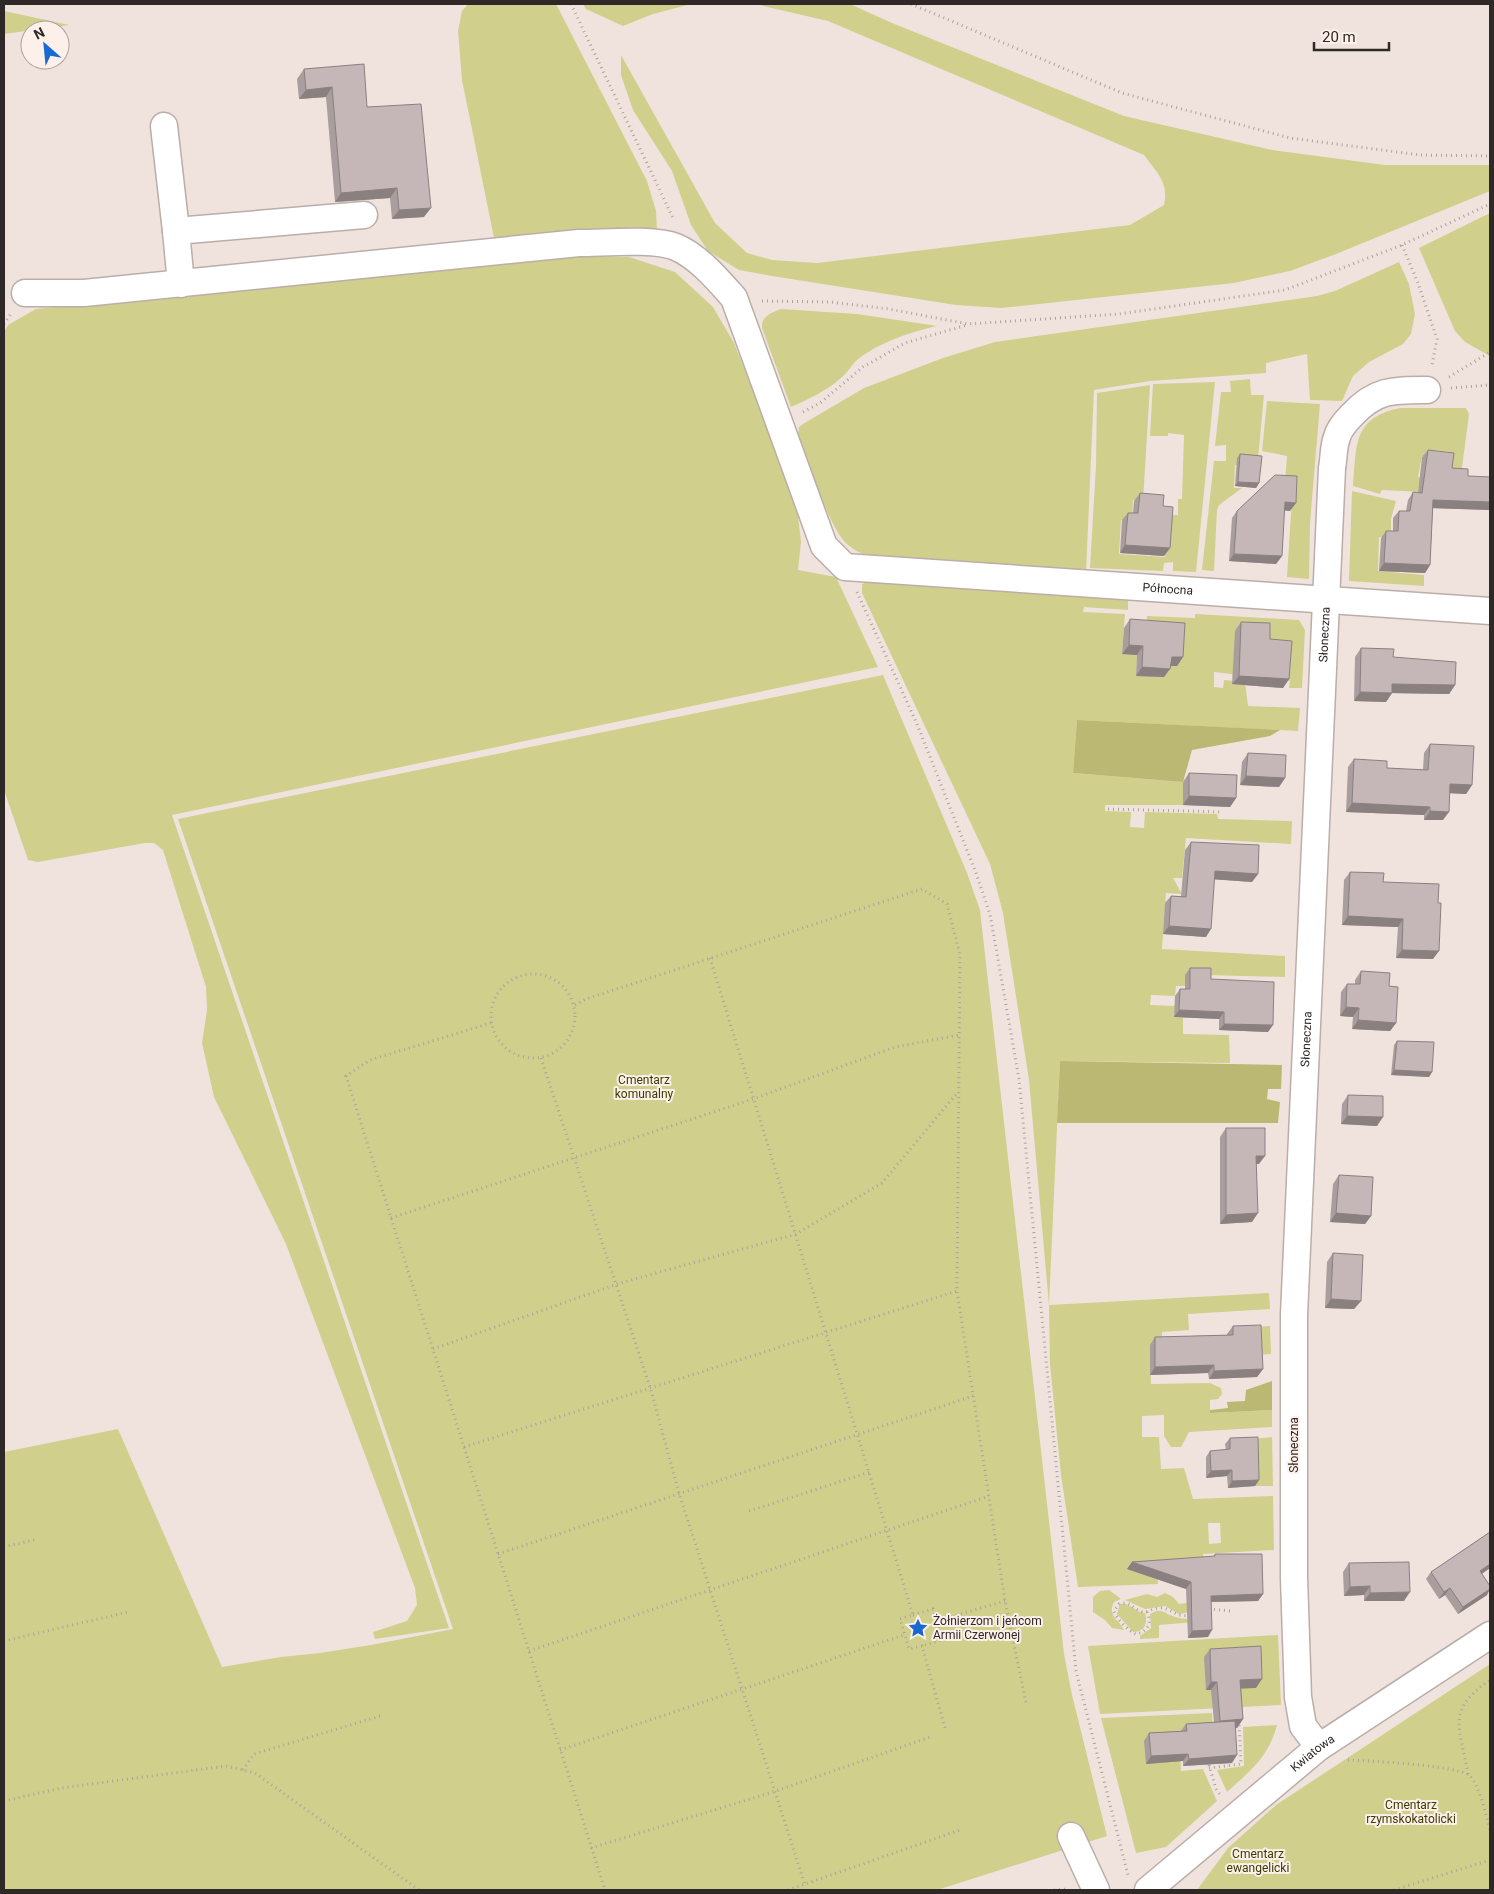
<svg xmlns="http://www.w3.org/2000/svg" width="1494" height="1894" font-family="Roboto,sans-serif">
<rect width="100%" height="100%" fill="#f0e3dd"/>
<g fill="#d1cf8c" fill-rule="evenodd">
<path d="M468,4H556L647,181L656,211L657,231L494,238L462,80L458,31L462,11Z"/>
<path d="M583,4H691L653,14L623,26L586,9Z"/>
<path d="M755,4H850L892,23L1124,116L1272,150L1385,165H1490V191L1336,254L1290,271L1234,283L1001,308L956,305L772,276L739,270L708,251L691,225L672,171L633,110L621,75V55L715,223L747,253L772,260L817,263L1130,225L1164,205C1169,182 1157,173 1144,155L828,21Z"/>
<path d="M4,11L69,25L4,34Z"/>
<path d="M1490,213V356L1465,342L1455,331L1419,248Z"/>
<path d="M560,256L629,257L675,272L713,307L734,343L790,483L798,516L801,542L798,570L836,577L878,667L172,815L449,1628L375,1639L373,1632L407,1621L417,1605L415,1588L286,1244L214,1097L202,1043L207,1010L206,987L163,850L154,843H145L38,862L28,860L4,790V332L8,325L36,309Z"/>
<path d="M1399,262L1409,284L1415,314L1411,334L1403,344L1369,362L1353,376L1342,401L1310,400L1307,354L1266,363V373L1150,381L1094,390L1086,572L870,557C861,553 853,550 846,543C829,527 808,461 798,436L799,427L803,424L864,388L943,358L995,342L1317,296L1335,291Z"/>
<path d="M781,309L857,314L937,326C913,331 875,344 856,361C851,366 847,373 841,378C826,391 809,399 791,407L762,328C761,316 771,313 781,309Z"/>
<path d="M1250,379L1251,395H1264L1258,459L1247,466L1235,465L1234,488H1242L1219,505L1217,510L1214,571L1202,570L1214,461H1226V445L1215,446L1221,392H1231L1230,381Z"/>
<path d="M1215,382L1196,572L1173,571V562L1164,563L1163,571L1090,568L1096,466L1097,393L1150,385L1143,501L1133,500L1132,520H1121L1119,554L1165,557L1169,515H1178V499H1182L1184,435L1168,433V436H1150L1153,384Z"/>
<path d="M1267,401L1320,404L1310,523L1309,579L1287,577L1293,482H1285L1287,456L1262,451Z"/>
<path d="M1400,408H1466L1469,414L1461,475L1448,474L1451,452L1433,450L1431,456H1422L1418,477L1443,482V493L1382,490L1380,494L1353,486C1357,445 1352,418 1400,408Z"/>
<path d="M1352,491L1396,501L1391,519V537H1379L1378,571L1424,575V586L1349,581Z"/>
<path d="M870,581L1128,600V610L1084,607L1083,612L1125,614L1122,654L1137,655L1136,676L1164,677L1166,666H1177L1146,630L1147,616L1195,618V614L1299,620L1305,630L1302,688H1289L1290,681L1214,672V687L1223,688L1224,680L1245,682L1248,706L1300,708L1298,731L1077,720L1073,773L1183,782V805H1105V811L1131,812L1130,827L1144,828L1145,812L1217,814L1218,819L1292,821L1291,844L1186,838L1182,878H1173L1182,894L1166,893L1162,949L1285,956V977L1206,975L1185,986H1176L1175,996L1151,995L1150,1005L1175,1006L1174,1017L1183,1018V1034L1229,1035L1230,1063L1060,1061L1049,1305L1269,1293L1270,1309L1188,1314L1189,1330L1162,1332V1345H1150L1151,1384L1210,1383L1221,1388L1222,1394L1218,1399L1210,1400V1413L1272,1410V1427L1189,1432L1181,1447H1171L1164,1436V1415L1142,1416V1437H1159L1161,1469L1184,1468L1193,1499L1273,1496L1274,1550L1203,1554V1568L1157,1567L1158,1584L1078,1587L1061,1475L1050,1364L1049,1305L1029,1080L1003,913L990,864L862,593V584ZM1208,1523H1220L1221,1543L1209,1544Z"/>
<path d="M883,675L967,873L980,910L1064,1654L1072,1695L1107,1836L937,1890H4V1452L118,1429L222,1667L281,1657L320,1653L371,1645L453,1629L178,819Z"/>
<path d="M1270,1326L1271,1354L1256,1355L1255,1327Z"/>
<path d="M1272,1437L1273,1486H1255L1253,1439Z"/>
<path d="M1109,1590L1121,1599L1114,1602C1107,1616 1119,1619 1124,1630L1112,1628L1105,1620L1093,1612V1597L1100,1591Z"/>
<path d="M1165,1593L1173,1597L1179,1604L1193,1602L1190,1612L1179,1614L1165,1606L1145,1609L1125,1600L1147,1594L1157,1597Z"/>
<path d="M1120,1604C1131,1602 1135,1613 1145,1613C1148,1623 1145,1632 1133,1632L1117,1614Z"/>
<path d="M1156,1611C1165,1610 1167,1615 1175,1617C1183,1620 1187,1617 1195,1622L1159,1625V1638L1140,1639V1636L1151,1628L1150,1614Z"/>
<path d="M1278,1635L1281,1705L1100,1714L1088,1646Z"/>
<path d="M1490,1664V1890H1197L1228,1848L1276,1805Z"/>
<path d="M1212,1713L1213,1728L1179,1731L1181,1771L1203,1769L1217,1801L1166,1847L1136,1853L1101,1718Z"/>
<path d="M1277,1725C1268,1758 1252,1769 1227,1792L1217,1770L1244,1766L1243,1727Z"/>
</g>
<g fill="#bab872">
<path d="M1077,720L1280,730L1270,736L1192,750L1183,782L1073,773Z"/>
<path d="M1060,1061L1282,1065L1281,1089H1268L1267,1099L1280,1102L1278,1123H1057Z"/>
<path d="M1272,1381V1410L1210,1413V1410L1228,1408L1227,1402L1245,1401L1246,1390Z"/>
</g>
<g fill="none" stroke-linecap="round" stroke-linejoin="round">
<defs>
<g id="minor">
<path d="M164,126L176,231"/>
<path d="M181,284L176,231L364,215"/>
<path id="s1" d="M25,293H84L579,243C604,243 654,238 676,247C699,257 718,280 734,298L824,546L845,567L1490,611"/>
<path id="s2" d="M1319,1747L1303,1726L1298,1697L1294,1578V1315L1332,468C1334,459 1333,447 1337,437C1339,429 1346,421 1352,415C1376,389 1394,390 1427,390"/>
<path d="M1071,1836L1096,1890"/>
<path id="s3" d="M1148,1890L1319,1747L1490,1635"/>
</g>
</defs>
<use href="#minor" stroke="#baaea8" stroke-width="29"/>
<g stroke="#aca29d" stroke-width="3" stroke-dasharray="1 4" stroke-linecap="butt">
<path d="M571,4L674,220"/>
<path d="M911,4L1122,93L1290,138L1420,155L1490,156"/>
<path d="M1402,245L1418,283L1437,339L1432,365"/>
<path d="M762,301L830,302L889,309L968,324L1119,314L1285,290L1402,245L1490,204"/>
<path d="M4,324L12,312"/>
<path d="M1449,377L1490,352"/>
<path d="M1451,388L1490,385"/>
<path d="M803,412L820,403L863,367L905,343L967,325"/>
<path d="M857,592L917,724L976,873L990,914L1019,1079L1076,1671L1128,1875"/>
<path d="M1108,809L1223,812"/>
<path d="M710,958L913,1615L900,1619L909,1649L922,1646L945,1728"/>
<circle cx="533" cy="1016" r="42"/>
<path d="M575,1005L586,999L922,889L947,904L960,955L957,1291L1005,1601L1026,1703"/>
<path d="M491,1023L370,1060L346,1076L605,1890"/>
<path d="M541,1058L650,1387L679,1493L805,1885"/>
<path d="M391,1218L753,1099L895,1047L959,1035"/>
<path d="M433,1349L617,1284L796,1234L882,1183L958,1092"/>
<path d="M464,1447L957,1291"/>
<path d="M749,1511L870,1472"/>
<path d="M4,1547L38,1539"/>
<path d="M498,1554L973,1396"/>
<path d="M1209,1609L1231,1611"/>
<path d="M1147,1612C1152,1624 1148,1631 1136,1634C1129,1632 1116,1618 1114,1611L1119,1604C1129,1601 1132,1607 1140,1611C1147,1614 1152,1608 1159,1608C1171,1607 1176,1618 1189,1615"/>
<path d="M913,1615L933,1609L942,1640L922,1646"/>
<path d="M937,1621L1005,1601"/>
<path d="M4,1641L128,1612"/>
<path d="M529,1651L989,1496"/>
<path d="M560,1750L904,1635"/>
<path d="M1348,1760C1369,1761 1458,1765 1470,1776C1480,1786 1486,1816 1490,1830"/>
<path d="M1209,1765L1216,1789L1221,1796"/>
<path d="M1209,1768L1241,1764L1239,1722"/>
<path d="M243,1770L254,1754L380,1716"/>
<path d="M1468,1774C1460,1726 1445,1711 1490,1680"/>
<path d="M4,1801L61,1788L226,1766L255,1773L419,1890"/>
<path d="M591,1848L776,1791L930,1737"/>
<path d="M788,1890L960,1830"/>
<path d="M1054,1890L1067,1889"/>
<path d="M1394,1890L1490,1860"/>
</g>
<use href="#minor" stroke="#fff" stroke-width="26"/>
</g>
<g fill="#a99d9d">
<path d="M304,69L367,107L424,217L392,219L390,198L335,202L326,97L299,99L297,79Z"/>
<path d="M1428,450L1452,468L1468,476L1490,510L1433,508L1430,565L1425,573L1379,571L1381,538L1386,531H1393V518L1399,511H1406L1408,500L1413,492L1418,493L1422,457Z"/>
<path d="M1240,454L1259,483L1256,488L1235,486L1237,458Z"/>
<path d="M1275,475L1290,511L1284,510L1282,556L1276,564L1229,561L1232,518L1237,511Z"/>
<path d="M1140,493L1163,506L1170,548L1164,556L1120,553L1122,520L1128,513H1133L1134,501Z"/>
<path d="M1130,619L1183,657L1177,666H1171L1164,677L1136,676L1137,655L1122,654L1124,628Z"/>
<path d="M1241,622L1270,639L1289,679L1283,688L1232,684L1235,631Z"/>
<path d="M1361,648L1393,657L1455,685L1449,694L1392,693L1386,702L1354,701L1355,657Z"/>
<path d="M1430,744L1472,785L1466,794L1450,793L1443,820H1424V815L1346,812L1348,767L1354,759L1387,768L1423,770L1424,753Z"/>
<path d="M1248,753L1285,778L1279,787L1240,785L1242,762Z"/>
<path d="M1189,773L1236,798L1230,807L1183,805V782Z"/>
<path d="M1191,842L1258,874L1252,882L1214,879L1206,937L1163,934L1165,903L1171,896H1181L1185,850Z"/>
<path d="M1350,872L1383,882L1433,959L1396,958L1398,927L1342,925L1344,880Z"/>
<path d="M1190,968L1211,979L1268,1032L1219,1030V1019L1174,1017L1175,996L1180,989H1185V975Z"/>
<path d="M1361,971L1389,986L1396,1023L1390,1031L1352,1029L1353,1017L1340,1016L1341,992L1347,984H1355V980Z"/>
<path d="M1397,1041L1432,1072L1429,1077L1391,1075L1394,1045Z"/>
<path d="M1348,1095L1377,1126L1341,1124L1342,1104Z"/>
<path d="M1226,1128L1259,1164H1256L1252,1222L1220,1224V1137Z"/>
<path d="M1339,1175L1371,1216L1365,1224L1330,1222L1333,1184Z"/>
<path d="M1333,1253L1361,1301L1354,1309L1325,1308L1327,1262Z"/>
<path d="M1233,1326L1263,1369L1257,1377L1209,1379L1208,1373L1150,1375V1345L1155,1337L1227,1335V1334Z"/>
<path d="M1230,1438L1259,1480L1255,1486L1228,1488L1227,1476L1206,1478V1457L1210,1451L1226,1450L1225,1444Z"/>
<path d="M1490,1532V1568L1482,1574L1487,1595L1458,1614L1445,1595L1439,1599L1426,1579L1431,1572Z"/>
<path d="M1215,1554L1263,1594L1258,1601L1211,1602L1208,1637L1188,1638L1186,1589L1127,1569L1132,1562L1213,1557Z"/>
<path d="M1349,1563L1404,1601H1364V1595L1344,1596L1343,1572Z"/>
<path d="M1210,1649L1256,1688H1241L1243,1719L1237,1728H1235L1232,1763L1183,1766V1761L1146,1764L1144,1741L1149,1733L1181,1731L1186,1724L1214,1722L1211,1690H1206L1204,1657Z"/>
</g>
<g fill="#8a8080">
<path d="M332,87L326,97L299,99L306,90Z"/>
<path d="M397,188L390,198L335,202L341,193Z"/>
<path d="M431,208L424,217L392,219L399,210Z"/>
<path d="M1238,482L1259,483L1256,488L1235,486Z"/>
<path d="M1433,500L1490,502V510L1428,508Z"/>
<path d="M1285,502L1296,503L1290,511L1279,510Z"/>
<path d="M1125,545L1170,548L1164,556L1120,553Z"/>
<path d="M1234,554L1282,556L1276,564L1229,561Z"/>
<path d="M1384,563L1430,565L1425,573L1379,571Z"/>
<path d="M1129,645L1143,646L1137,655L1122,654Z"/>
<path d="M1172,657H1183L1177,666H1166Z"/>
<path d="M1142,667L1170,669L1164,677L1136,676Z"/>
<path d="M1239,676L1289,679L1283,688L1232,684Z"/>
<path d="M1392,684L1455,685L1449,694L1386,693Z"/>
<path d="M1360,692L1392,693L1386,702L1354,701Z"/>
<path d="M1246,776L1285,778L1279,787L1240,785Z"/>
<path d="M1450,784L1472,785L1466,794L1444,793Z"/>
<path d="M1189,796L1236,798L1230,807L1183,805Z"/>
<path d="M1352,803L1430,807L1424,815L1346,812Z"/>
<path d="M1430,811L1449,812L1443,820H1424Z"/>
<path d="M1215,871L1258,874L1252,882L1209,879Z"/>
<path d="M1348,916L1403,919L1398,927L1342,925Z"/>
<path d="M1169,926L1211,929L1206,937L1163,934Z"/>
<path d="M1402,950L1439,951L1433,959L1396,958Z"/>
<path d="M1346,1007L1359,1008L1353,1017L1340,1016Z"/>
<path d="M1179,1010L1224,1012L1219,1019L1174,1017Z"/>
<path d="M1358,1020L1396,1023L1390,1031L1352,1029Z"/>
<path d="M1224,1024L1273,1025L1268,1032L1219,1030Z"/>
<path d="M1394,1070L1432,1072L1429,1077L1391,1075Z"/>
<path d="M1347,1116L1383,1117L1377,1126L1341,1124Z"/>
<path d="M1256,1156H1265L1259,1164H1249Z"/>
<path d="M1258,1213L1252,1222L1220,1224L1226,1215Z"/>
<path d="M1336,1213L1371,1216L1365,1224L1330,1222Z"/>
<path d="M1331,1299L1361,1301L1354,1309L1325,1308Z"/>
<path d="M1214,1365L1208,1373L1150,1375L1155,1367Z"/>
<path d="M1263,1369L1257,1377L1209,1379L1214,1371Z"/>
<path d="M1232,1470L1227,1476L1206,1478L1211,1471Z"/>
<path d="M1259,1480L1255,1486L1228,1488L1232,1481Z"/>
<path d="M1132,1562L1191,1582L1186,1589L1127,1569Z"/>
<path d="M1490,1564V1568L1475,1578L1480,1571Z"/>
<path d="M1370,1586L1364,1595L1344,1596L1350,1587Z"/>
<path d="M1450,1588L1445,1595L1439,1599L1444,1592Z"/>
<path d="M1490,1589L1487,1595L1458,1614L1463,1607Z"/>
<path d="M1410,1592L1404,1601H1364L1370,1593Z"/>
<path d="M1263,1594L1258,1601L1206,1602L1211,1596Z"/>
<path d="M1212,1630L1208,1637L1188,1638L1192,1631Z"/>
<path d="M1262,1679L1256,1688L1234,1689L1240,1680Z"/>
<path d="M1211,1682H1217L1211,1690H1206Z"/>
<path d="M1243,1719L1237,1728L1214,1729L1220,1721Z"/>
<path d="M1188,1754L1183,1761L1146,1764L1151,1756Z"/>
<path d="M1237,1755L1232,1763L1183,1766L1189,1759Z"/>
</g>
<g fill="#c5b7b7" stroke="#8a8080">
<path d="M364,64L367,107L421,104L431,208L399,210L397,188L341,193L332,87L306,90L304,69Z"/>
<path d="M1428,450L1454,453L1452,468L1468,469V476L1490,477V502L1433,500L1430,565L1384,563L1386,531H1398L1399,511H1410L1413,492L1422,493Z"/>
<path d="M1240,454L1262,456L1259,483L1238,482Z"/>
<path d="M1275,475L1297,476L1296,503L1285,502L1282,556L1234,554L1237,511Z"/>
<path d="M1140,493L1164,495L1163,506L1173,507L1170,548L1125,545L1128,513H1138Z"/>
<path d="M1130,619L1185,623L1183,657H1172L1170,669L1142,667L1143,646L1129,645Z"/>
<path d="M1241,622L1270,623V639L1292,641L1289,679L1239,676Z"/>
<path d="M1361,648L1394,649L1393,657L1456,662L1455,685L1392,684V693L1360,692Z"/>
<path d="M1430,744L1474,746L1472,785L1450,784L1449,812L1430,811V807L1352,803L1354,759L1387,761V768L1428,770Z"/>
<path d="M1248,753L1286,755L1285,778L1246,776Z"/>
<path d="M1189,773L1237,775L1236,798L1189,796Z"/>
<path d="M1191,842L1259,845L1258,874L1215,871L1211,929L1169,926L1171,896L1186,897Z"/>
<path d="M1350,872L1384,873L1383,882L1439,884L1438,903H1441L1439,951L1402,950L1403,919L1348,916Z"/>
<path d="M1190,968H1211V979L1274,982L1273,1025L1224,1024V1012L1179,1010L1180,989H1190Z"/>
<path d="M1361,971L1390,973L1389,986L1398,987L1396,1023L1358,1020L1359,1008L1346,1007L1347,984H1360Z"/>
<path d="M1397,1041L1434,1042L1432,1072L1394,1070Z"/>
<path d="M1348,1095L1383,1096V1117L1347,1116Z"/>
<path d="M1226,1128H1265V1156H1256L1258,1213L1226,1215Z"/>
<path d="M1339,1175L1373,1177L1371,1216L1336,1213Z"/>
<path d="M1333,1253L1363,1255L1361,1301L1331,1299Z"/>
<path d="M1261,1325L1263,1369L1214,1371V1365L1155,1367V1337L1233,1335V1326Z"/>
<path d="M1258,1437L1259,1480L1232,1481V1470L1211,1471L1210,1451L1230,1449V1438Z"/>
<path d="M1490,1532V1564L1480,1571L1490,1586V1589L1463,1607L1450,1588L1444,1592L1431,1572Z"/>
<path d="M1215,1554H1262L1263,1594L1211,1596L1212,1630L1192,1631L1191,1582L1132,1562L1215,1556Z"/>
<path d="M1409,1562L1410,1592L1370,1593V1586L1350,1587L1349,1563Z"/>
<path d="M1261,1646L1262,1679L1240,1680L1243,1719L1220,1721L1217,1682H1211L1210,1649Z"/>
<path d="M1235,1721L1237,1755L1189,1759L1188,1754L1151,1756L1149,1733L1187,1731L1186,1724Z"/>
</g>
<defs>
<symbol id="sight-bare" viewBox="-9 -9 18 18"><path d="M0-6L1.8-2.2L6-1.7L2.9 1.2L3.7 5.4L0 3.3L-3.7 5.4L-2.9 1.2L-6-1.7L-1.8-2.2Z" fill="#1a69d3" stroke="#fdf0ea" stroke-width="2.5" paint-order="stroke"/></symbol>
</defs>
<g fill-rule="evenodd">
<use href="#sight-bare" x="904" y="1614" width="28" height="28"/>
</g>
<g text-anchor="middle" stroke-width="4" stroke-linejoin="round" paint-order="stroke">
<g font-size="12" fill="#2e2927" stroke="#fdf0ea">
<text dy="4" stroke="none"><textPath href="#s1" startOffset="1349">Północna</textPath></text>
<text dy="4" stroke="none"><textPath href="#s2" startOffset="1119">Słoneczna</textPath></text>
<text dy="4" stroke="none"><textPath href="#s2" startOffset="714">Słoneczna</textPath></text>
<text transform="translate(1294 1445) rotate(-90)" y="4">Słoneczna</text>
<text dy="4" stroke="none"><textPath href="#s3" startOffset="214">Kwiatowa</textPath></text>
</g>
<g font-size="12" fill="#3d3b01" stroke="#fdf0ea">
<text x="644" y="1084">Cmentarz<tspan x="644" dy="14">komunalny</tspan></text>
<text x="1411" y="1809">Cmentarz<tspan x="1411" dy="14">rzymskokatolicki</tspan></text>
<text x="1258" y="1858">Cmentarz<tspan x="1258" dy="14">ewangelicki</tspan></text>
</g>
<g font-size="12" fill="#2e2927" stroke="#fdf0ea" text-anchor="start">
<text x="933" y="1625">Żołnierzom i jeńcom<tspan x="933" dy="14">Armii Czerwonej</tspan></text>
</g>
</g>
<rect width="1494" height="1894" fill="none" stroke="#2e2927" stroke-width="10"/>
<g transform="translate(45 45) rotate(333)"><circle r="24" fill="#fdf0ea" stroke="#aaa09c"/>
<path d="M0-4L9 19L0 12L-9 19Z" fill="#1a69d3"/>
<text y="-8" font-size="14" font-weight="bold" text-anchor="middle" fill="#2e2927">N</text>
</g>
<path d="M1314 42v8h75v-8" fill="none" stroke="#2e2927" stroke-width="2.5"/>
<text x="1322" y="42" font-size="15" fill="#2e2927" stroke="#fdf0ea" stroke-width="4" paint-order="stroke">20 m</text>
</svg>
